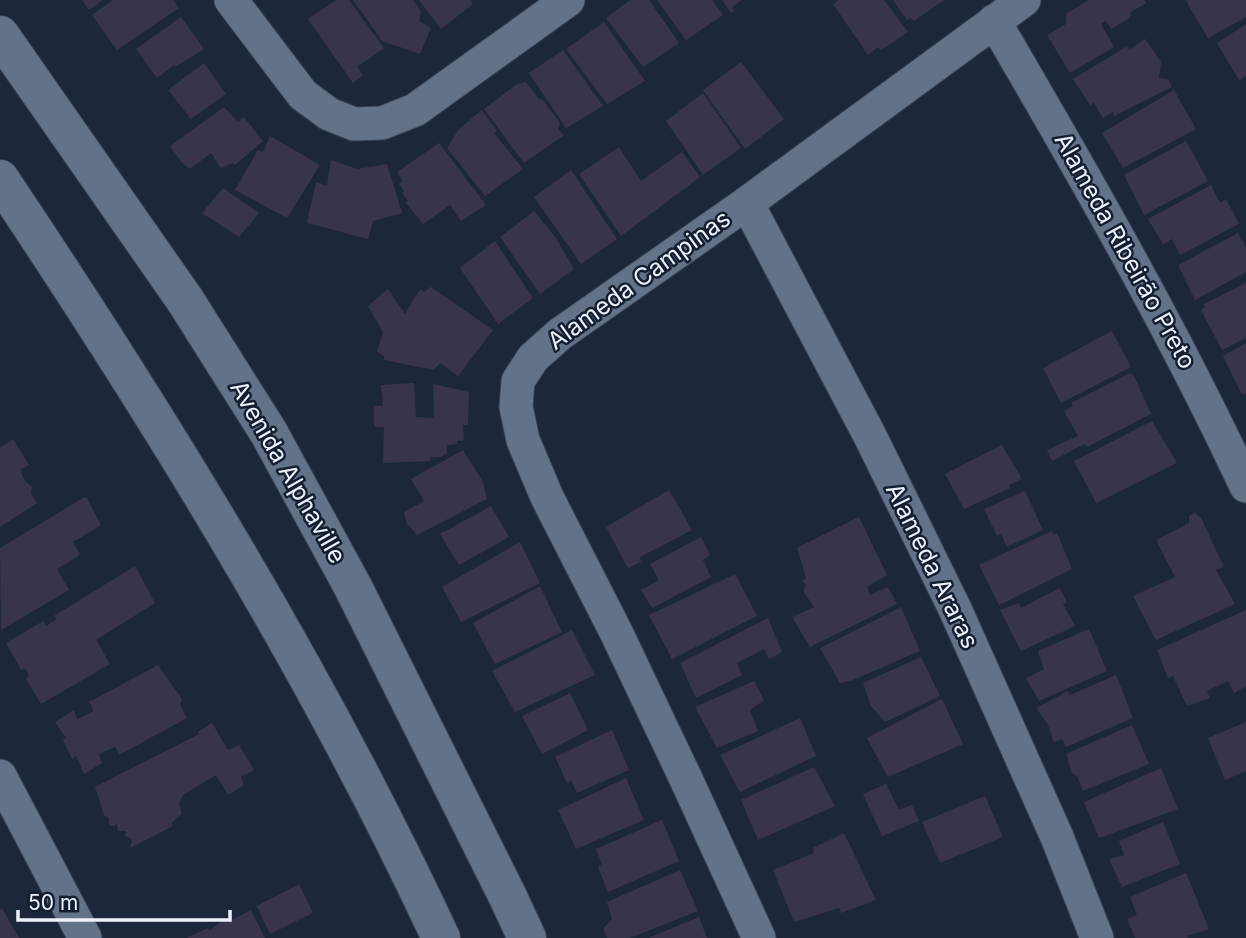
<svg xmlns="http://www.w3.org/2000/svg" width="1246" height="938" font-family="Inter,sans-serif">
<rect width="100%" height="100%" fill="#1c273c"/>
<g fill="#39344d">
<path d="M82,0H103L89,10Z"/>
<path d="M113,0H173L179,8L117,50L92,15Z"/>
<path d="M336,0H349L384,48L357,67L363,75L353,83L308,19Z"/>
<path d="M353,0H413L421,11L419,21L431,28L420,54L382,41Z"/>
<path d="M419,0H470L473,4L441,29Z"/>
<path d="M630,0H649L679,43L643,67L606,18Z"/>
<path d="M657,0H712L723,15L686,40Z"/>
<path d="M722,0H742L733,6L734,11L731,13Z"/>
<path d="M839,0H884L908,32L881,50L878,47L868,55L833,4Z"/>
<path d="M893,0H944L914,21L911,18L907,20Z"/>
<path d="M1089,0H1144L1146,3L1131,12L1130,18L1111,29L1106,21L1101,24L1114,47L1070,73L1047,35L1066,24L1067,13Z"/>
<path d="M1188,0H1246V17L1208,38L1186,1Z"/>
<path d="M181,17L204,49L175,67L174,65L157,78L136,49Z"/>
<path d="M604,22L645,81L607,104L566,49Z"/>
<path d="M1246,24V76L1239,80L1217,43Z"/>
<path d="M1145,39L1161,62L1159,78L1168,79L1172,87L1114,116L1113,112L1103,118L1094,103L1090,105L1073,79L1126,47L1130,49Z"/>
<path d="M563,50L603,106L566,128L529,73Z"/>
<path d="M741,62L784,119L745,149L703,90Z"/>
<path d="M204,63L226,94L191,119L168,90Z"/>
<path d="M526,82L539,99H542L560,123L558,129L564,135L524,163L484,109L517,84Z"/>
<path d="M1174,90L1196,129L1123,168L1102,133Z"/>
<path d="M703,93L741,148L703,175L666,121Z"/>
<path d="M224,107L238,122L244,117L263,141L235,165L232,163L221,168L211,153L190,169L183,164L170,146Z"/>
<path d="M482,110L497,131L494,133L523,169L485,196L447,148L459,129Z"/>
<path d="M270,136L320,165L287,218L235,190L258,150L263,152Z"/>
<path d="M1186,141L1208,181L1144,215L1124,175Z"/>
<path d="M439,143L486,205L461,221L450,205L423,224L406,203L408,201L402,193L404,191L399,184L403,181L397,172Z"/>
<path d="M619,147L641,181L682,152L700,177L621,236L579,174Z"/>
<path d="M331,160L357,169L387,164L402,213L373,221L368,239L307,223L316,182L327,186Z"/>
<path d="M571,170L617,239L581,264L534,197Z"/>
<path d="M1211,185L1220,203L1226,199L1239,224L1180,255L1172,239L1163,244L1148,219Z"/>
<path d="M223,188L259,213L239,237L202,213Z"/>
<path d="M534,211L556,238L574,269L540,294L500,237Z"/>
<path d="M1238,233L1246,248V272L1195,300L1178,265Z"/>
<path d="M495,241L533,298L498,324L460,268Z"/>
<path d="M1246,283V338L1222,350L1201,310L1205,307L1204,304Z"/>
<path d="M431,287L493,330L458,376L440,363L434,370L384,360V356L377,352L383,332L368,306L388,289L405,314L420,289L424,292Z"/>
<path d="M1112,331L1131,367L1061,403L1043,368Z"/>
<path d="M1246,343V393L1242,395L1223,356Z"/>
<path d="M1130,373L1134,376L1151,414L1087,447L1085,444L1052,461L1047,450L1078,436L1064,411L1073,406L1071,403Z"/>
<path d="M414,383L416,417L434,418L433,384L469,392L468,425H463L464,440L457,441V444L447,445V453L441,457H431L430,461L383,463L384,427H374V406H383L381,385Z"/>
<path d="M1152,421L1177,463L1096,503L1074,461Z"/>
<path d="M13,439L29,465L21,469V473L25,481L32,487L31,494L37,503L0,527V448Z"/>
<path d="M1002,445L1022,479L1009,485L1010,488L964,509L945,474Z"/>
<path d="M463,450L483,482L487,499L417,535L407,524L404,512L424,501L411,479Z"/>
<path d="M669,490L692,530L640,557L641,562L628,568L606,527Z"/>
<path d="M1025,491L1043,530L1007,547L1001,534L997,536L984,509Z"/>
<path d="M83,498H87L101,525L73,542L80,555L57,569L69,590L1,630L0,548Z"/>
<path d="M491,506L509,537L459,565L440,534Z"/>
<path d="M1195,513L1201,518L1224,567L1216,570L1235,604L1156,640L1133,596L1175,577L1156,540L1189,523V516Z"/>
<path d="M859,517L887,575L867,587L870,595L888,587L897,604L810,647L792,617L814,607L803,591L806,585L802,582L806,578L797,548Z"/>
<path d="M1052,531L1054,535L1057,533L1072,569L999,605L979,565Z"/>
<path d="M701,537L710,555L703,560L711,577L652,608L641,590L659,580L650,564Z"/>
<path d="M520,542L540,583L461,622L442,587Z"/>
<path d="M135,566L155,603L96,640L110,664L41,704L26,679L29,676L25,668L21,670L6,643L43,621L46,626L57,619L54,616Z"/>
<path d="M735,574L757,616L672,659L649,615Z"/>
<path d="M540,586L562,632L495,664L473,623Z"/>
<path d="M1060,588L1067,603L1063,604L1075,626L1021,651L1000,610L1019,603L1021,608Z"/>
<path d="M901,607L920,651L853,680L840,683L820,648Z"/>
<path d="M1246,610V687L1234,693L1228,681L1207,691L1210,698L1187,706L1173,676L1168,678L1157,650Z"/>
<path d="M768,618L782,652L769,659L764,649L737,663L742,675L696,698L680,663Z"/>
<path d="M1089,629L1107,671L1039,701L1026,678L1044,669L1038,651Z"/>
<path d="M572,630L595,675L515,712L492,671Z"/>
<path d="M921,657L940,696L885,722L871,706L863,683Z"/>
<path d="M158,665L182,699L180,704L187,718L119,755L115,747L99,754L102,763L84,774L76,756L72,759L63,740L66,738L55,722L74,710L77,719L94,711L89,702Z"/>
<path d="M1116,675L1133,718L1066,747L1062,739L1054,742L1048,725L1036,708L1068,691L1070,695Z"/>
<path d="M754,681L764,700L750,710L758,731L717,748L695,707Z"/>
<path d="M570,693L588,730L542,754L522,716Z"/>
<path d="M942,699L963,744L888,777L867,738Z"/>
<path d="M800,718L816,756L740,792L720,755Z"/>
<path d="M1246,722V771L1225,780L1208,738Z"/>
<path d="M212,723L228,750L239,745L254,770L241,777L244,785L228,795L216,775L183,795L179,803L182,814L171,823L173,826L130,848L132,839L125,836L126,831H118L117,824L113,826L109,824V818L104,815L95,787L199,734L198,732Z"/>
<path d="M1132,725L1149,764L1083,791L1077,776L1072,773L1066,754Z"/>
<path d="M612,730L629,770L577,793L571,780L567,783L555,757Z"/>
<path d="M814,767L835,806L758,840L741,800Z"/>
<path d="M1161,768L1178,809L1099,838L1084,802Z"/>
<path d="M626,778L644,820L576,849L558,810Z"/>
<path d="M886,784L899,810L912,805L919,821L882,836L863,794Z"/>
<path d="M985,796L1003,837L940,863L922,822Z"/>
<path d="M662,820L679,861L608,892L598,867L602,864L596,849Z"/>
<path d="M1163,822L1180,864L1122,887L1109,859L1124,855L1119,841Z"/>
<path d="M844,833L876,900L841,913L839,908L794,922L773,870L814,853L813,848Z"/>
<path d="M680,870L698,911L630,938H607L603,929L612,919L607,902Z"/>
<path d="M1186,873L1209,929L1187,936L1188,938H1135L1127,919L1137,915L1130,897Z"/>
<path d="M299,884L313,913L270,934L257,906Z"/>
<path d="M2,908L19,938H0V909Z"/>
<path d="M251,910L265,938H186L208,928L209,931L226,918L228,922Z"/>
<path d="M699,917L707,938H648Z"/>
</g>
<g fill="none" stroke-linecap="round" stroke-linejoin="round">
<defs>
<g id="street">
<path d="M231,0L303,95L329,114L354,124L382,123L415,110L568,0"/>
<path d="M994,21C1083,173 1171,326 1246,486"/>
<path d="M747,203L870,436L955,609L1057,837L1097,938"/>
<path d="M0,776L85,938"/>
<path d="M759,938L686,779L616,632L547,497L523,440L516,407L518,381L533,358L560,334L747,203L1024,0"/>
</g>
<g id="secondary">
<path d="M0,35L185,300L269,433L353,587L508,897L527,938"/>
<path d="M0,179C163,423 317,672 441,938"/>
</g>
</defs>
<use href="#street" stroke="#394252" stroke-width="35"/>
<use href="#secondary" stroke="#394252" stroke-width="40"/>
<use href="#street" stroke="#647289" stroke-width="33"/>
<use href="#secondary" stroke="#647289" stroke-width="38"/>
</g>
<g text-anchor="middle" stroke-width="5" stroke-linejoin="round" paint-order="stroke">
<g font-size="24" fill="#ecf2fd" stroke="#131e31">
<text transform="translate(1125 251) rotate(61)" y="8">Alameda Ribeirão Preto</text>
<text transform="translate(639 280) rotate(-36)" y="8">Alameda Campinas</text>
<text transform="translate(288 472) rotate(60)" y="8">Avenida Alphaville</text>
<text transform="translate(932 566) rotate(64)" y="8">Alameda Araras</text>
</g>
</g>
<path d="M18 910v10h212v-10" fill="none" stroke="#ecf2fd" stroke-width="3.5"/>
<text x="28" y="910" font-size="21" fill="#ecf2fd" stroke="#131e31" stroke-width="5" paint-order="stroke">50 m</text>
</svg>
